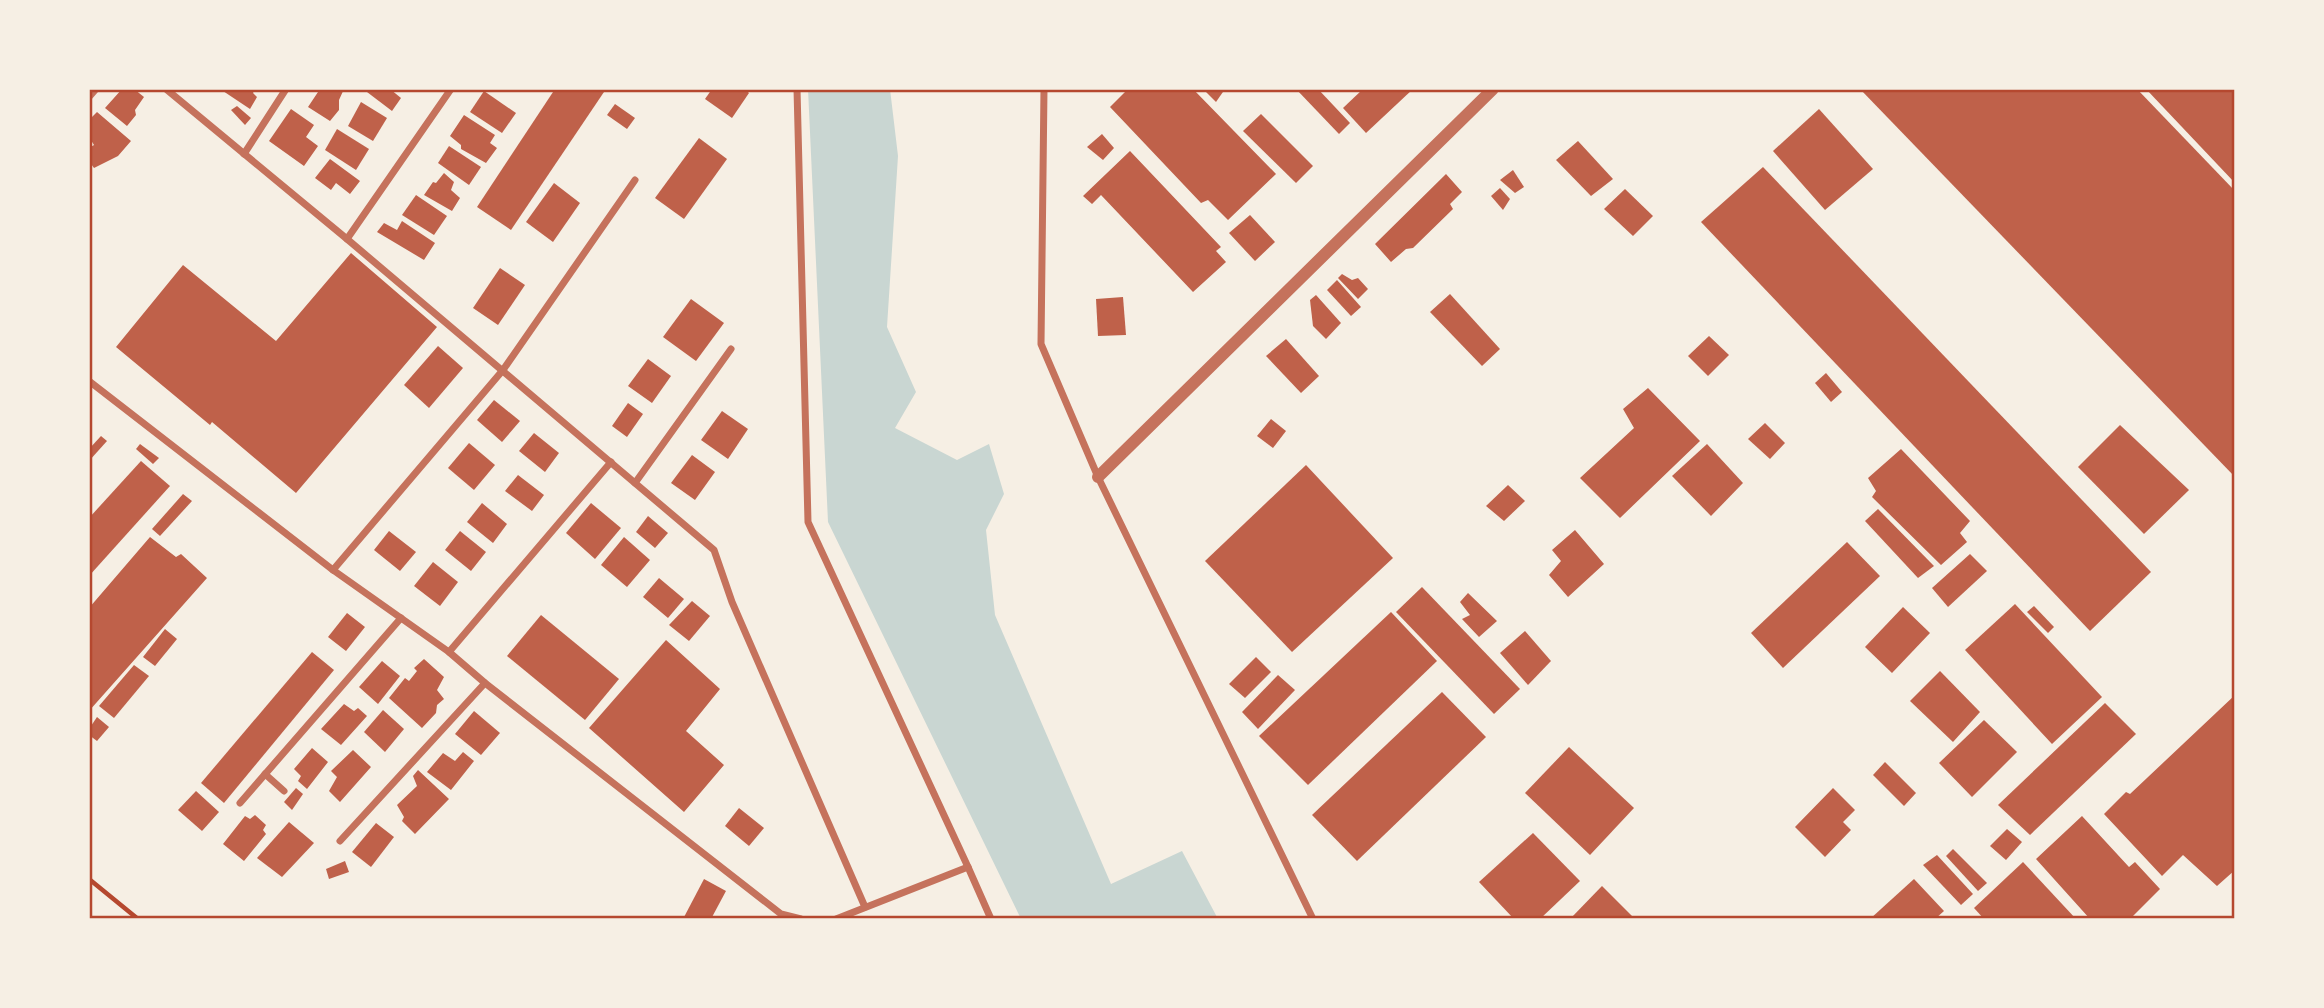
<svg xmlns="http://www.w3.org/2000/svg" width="2324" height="1008" font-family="Ubuntu,sans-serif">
<rect width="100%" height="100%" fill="#f6efe4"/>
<path fill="#c9d6d2" d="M808,89H890L898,156L887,327L916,392L895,428L957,460L989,444L1004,494L986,530L995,615L1111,884L1182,851L1218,919H1021L828,522Z"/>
<g fill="#bf614a">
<path d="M122,89H134L144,97L135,110L136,115L127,126L105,108Z"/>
<path d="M220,89H255L253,93L257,97L250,109Z"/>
<path d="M320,89H344L339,100V110L330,121L308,107Z"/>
<path d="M369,89H390L401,98L392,111L367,92Z"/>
<path d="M555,89H606L511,230L477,207Z"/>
<path d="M712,89H745L749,93L732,118L705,99Z"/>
<path d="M1128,89H1193L1276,174L1228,220L1208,200L1201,203L1110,107Z"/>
<path d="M1203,89H1225L1216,102Z"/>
<path d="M1296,89H1318L1350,123L1339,134Z"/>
<path d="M1363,89H1413L1366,133L1343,108Z"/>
<path d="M1860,89H2137L2235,191V477Z"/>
<path d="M2146,89H2235V183Z"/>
<path d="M484,91L516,113L502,133L470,112Z"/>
<path d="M361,102L387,118L373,141L348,126Z"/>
<path d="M615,104L635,118L627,129L607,115Z"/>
<path d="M237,106L251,118L245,125L231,110Z"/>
<path d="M291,109L314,125L306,137L318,146L304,166L269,141Z"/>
<path d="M1819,109L1873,169L1825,210L1773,151Z"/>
<path d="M97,112L131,141L118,156L94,168L89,161V148L94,145L89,137V120Z"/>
<path d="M1261,114L1313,166L1296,183L1243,131Z"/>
<path d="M464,115L495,135L490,143L497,148L486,163L461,149V145L450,136Z"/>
<path d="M337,129L369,149L356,170L325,150Z"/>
<path d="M1102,134L1114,148L1103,160L1087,147Z"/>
<path d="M699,138L727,159L684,219L655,198Z"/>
<path d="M1578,141L1613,179L1591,196L1556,160Z"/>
<path d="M449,146L481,167L469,185L438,163Z"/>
<path d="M1130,151L1221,247L1216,251L1226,262L1193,292L1101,195L1092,204L1083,196Z"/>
<path d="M330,159L360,181L350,194L336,183L331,190L315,178Z"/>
<path d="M1763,167L2151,572L2090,631L1701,222Z"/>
<path d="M1513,170L1524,187L1515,193L1500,180Z"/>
<path d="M444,173L454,182L451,190L460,198L452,211L424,195L433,182L436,183Z"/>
<path d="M1446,174L1462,192L1450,204L1453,209L1413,248L1406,249L1391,262L1375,244Z"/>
<path d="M554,183L580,203L553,242L526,222Z"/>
<path d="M1500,188L1510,199L1503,210L1491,196Z"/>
<path d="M1625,189L1653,216L1633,236L1604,209Z"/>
<path d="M416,195L447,216L434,235L402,215Z"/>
<path d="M1250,215L1275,242L1255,261L1229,233Z"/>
<path d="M402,221L435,243L424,260L377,232L384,223L397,230Z"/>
<path d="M351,253L437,327L296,493L212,422L210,425L116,347L183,265L276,341Z"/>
<path d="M500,268L525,285L498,325L473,308Z"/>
<path d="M1342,274L1352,280L1358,278L1368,289L1358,299L1338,278Z"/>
<path d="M1337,280L1361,307L1351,316L1327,290Z"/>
<path d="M1450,294L1500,349L1482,366L1430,312Z"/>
<path d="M1316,295L1341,323L1326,339L1313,326L1310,300Z"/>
<path d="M1123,297L1126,335L1098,336L1096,299Z"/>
<path d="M691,299L724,323L696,361L663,337Z"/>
<path d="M1709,336L1729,355L1708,376L1688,356Z"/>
<path d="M1286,339L1319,376L1301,393L1266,356Z"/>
<path d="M438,346L463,368L429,408L404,385Z"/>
<path d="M648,359L671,376L652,403L628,386Z"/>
<path d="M1826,373L1842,392L1831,402L1815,383Z"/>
<path d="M1648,388L1700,441L1620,518L1580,478L1634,428L1623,409Z"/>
<path d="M494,400L520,421L502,442L477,420Z"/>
<path d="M628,403L643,414L627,437L612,426Z"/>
<path d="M722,411L748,429L728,459L701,440Z"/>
<path d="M1271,419L1286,431L1273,448L1257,436Z"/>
<path d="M1765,423L1785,443L1770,459L1748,439Z"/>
<path d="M2120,425L2189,490L2144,534L2078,467Z"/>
<path d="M534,433L559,453L545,472L519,451Z"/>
<path d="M101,436L107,441L89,461V449Z"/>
<path d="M469,443L495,465L474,490L448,468Z"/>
<path d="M140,444L159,458L153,464L136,449Z"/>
<path d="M1707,444L1743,483L1711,516L1672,476Z"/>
<path d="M1901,449L1970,521L1960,533L1967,542L1941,565L1872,497L1876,491L1868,478Z"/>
<path d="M692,455L715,472L695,500L671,483Z"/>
<path d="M141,461L170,486L89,576V518Z"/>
<path d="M1306,465L1393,558L1292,652L1205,561Z"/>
<path d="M518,475L544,495L532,511L505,491Z"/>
<path d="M1508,485L1525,501L1504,521L1486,506Z"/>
<path d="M183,494L192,501L160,536L152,529Z"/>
<path d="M482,503L507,524L493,543L467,522Z"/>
<path d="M591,503L621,528L595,559L566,533Z"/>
<path d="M1878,509L1934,566L1918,578L1865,521Z"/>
<path d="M648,516L668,533L655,548L636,532Z"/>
<path d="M1575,530L1604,564L1568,597L1549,575L1561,561L1552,550Z"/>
<path d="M389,531L416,552L400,571L374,550Z"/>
<path d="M460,531L486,552L471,571L445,550Z"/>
<path d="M150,537L176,557L181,554L207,578L89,711V608Z"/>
<path d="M624,537L650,560L627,587L601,565Z"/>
<path d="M1847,542L1880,576L1783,668L1751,633Z"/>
<path d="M1970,554L1987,571L1948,607L1932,588Z"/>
<path d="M433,562L458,582L440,606L414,586Z"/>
<path d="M659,578L684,599L668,618L643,597Z"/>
<path d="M1422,587L1520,689L1494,714L1396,612Z"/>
<path d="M1468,593L1497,621L1479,637L1462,619L1470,615L1460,602Z"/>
<path d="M692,601L710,616L689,641L669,625Z"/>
<path d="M2015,604L2102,697L2052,744L1965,650Z"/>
<path d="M2034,606L2054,627L2048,633L2027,612Z"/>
<path d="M1903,607L1930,633L1892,673L1865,647Z"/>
<path d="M1391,612L1437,661L1308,785L1259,736Z"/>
<path d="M347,613L365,627L346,651L328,637Z"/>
<path d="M541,615L619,679L585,720L507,656Z"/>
<path d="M165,629L177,639L155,666L143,657Z"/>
<path d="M1525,631L1551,661L1528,685L1500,653Z"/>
<path d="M666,640L720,689L686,731L724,765L684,812L589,728Z"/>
<path d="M312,652L334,670L224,803L201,783Z"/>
<path d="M1256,657L1271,672L1245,698L1229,684Z"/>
<path d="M424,659L444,677L437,690L444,699L437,705L436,713L422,728L389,698L405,678L409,681L417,671L414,668Z"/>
<path d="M382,661L400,676L378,704L359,687Z"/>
<path d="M134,665L149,676L114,718L99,706Z"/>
<path d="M1940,671L1980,712L1953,742L1910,701Z"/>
<path d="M1278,675L1295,690L1258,729L1242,712Z"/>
<path d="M1442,692L1486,737L1357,861L1312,815Z"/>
<path d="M2235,695V870L2217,886L2183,855L2162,876L2104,814L2126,792L2130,794Z"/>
<path d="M2105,703L2136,734L2030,835L1998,805Z"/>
<path d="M344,704L354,711L358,708L367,716L341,745L321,729Z"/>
<path d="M383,710L404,729L385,752L364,732Z"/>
<path d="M474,711L500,733L481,755L455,734Z"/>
<path d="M97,717L109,727L97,741L89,735V729Z"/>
<path d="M1984,720L2017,752L1972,797L1939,763Z"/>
<path d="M1569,747L1634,808L1590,855L1525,793Z"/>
<path d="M312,748L328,762L307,789L298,781L301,776L294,769Z"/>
<path d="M353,750L371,767L340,802L329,791L337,777L331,771Z"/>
<path d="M463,752L474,761L451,790L427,772L443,753L455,761Z"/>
<path d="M1885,762L1916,793L1904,806L1873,775Z"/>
<path d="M418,770L449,799L415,834L402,821L404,817L397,805L417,786L413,776Z"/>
<path d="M296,788L303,794L292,810L284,802Z"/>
<path d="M1833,788L1855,810L1843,822L1851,830L1825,857L1795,827Z"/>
<path d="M196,791L219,812L202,831L178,810Z"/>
<path d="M739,808L764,828L749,846L725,826Z"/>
<path d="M255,815L266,825L263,830L266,834L244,861L223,844L245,816L250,819Z"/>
<path d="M2082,816L2129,867L2135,862L2160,889L2130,919H2090L2036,859Z"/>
<path d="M289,822L314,843L282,877L257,858Z"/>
<path d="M376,823L394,837L371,867L352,852Z"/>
<path d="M2007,829L2022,842L2006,860L1990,846Z"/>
<path d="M1533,833L1580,881L1540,919H1514L1479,882Z"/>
<path d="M1953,849L1987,883L1978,891L1946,856Z"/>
<path d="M1937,855L1973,894L1961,905L1923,865Z"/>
<path d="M345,861L349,872L329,879L326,869Z"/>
<path d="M2023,862L2076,919H1984L1974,908Z"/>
<path d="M704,879L726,891L711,919H683Z"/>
<path d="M1914,879L1944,911L1935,919H1870Z"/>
<path d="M1602,886L1635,919H1570Z"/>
</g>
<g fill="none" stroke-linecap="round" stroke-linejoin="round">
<path stroke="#b5482f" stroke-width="4.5" d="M89,879L138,919"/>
<g stroke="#c5725c" stroke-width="7">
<path d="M166,89L347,239L714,550L732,602L865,907"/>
<path d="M797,89L808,522L968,867"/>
<path d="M1044,89L1041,344L1098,477L1313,919"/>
<path d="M89,97L96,89"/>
<path d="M244,154L286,89"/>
<path d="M347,239L451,89"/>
<path d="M89,381L333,570L449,652L485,683L781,914L801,919"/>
<path d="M635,483L731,349"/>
<path d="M333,570L503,370L635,180"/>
<path d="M449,652L611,462"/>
<path d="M265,774L284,791"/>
<path d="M240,803L401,618"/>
<path d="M340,841L485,683"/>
<path d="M836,919L968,867L991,919"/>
</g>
<path stroke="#c5725c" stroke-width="12" d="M1098,477L1493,89"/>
</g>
<rect width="2324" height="1008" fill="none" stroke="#f6efe4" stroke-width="182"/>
<rect x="91" y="91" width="2142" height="826" fill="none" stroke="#b5482f" stroke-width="2.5"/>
</svg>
